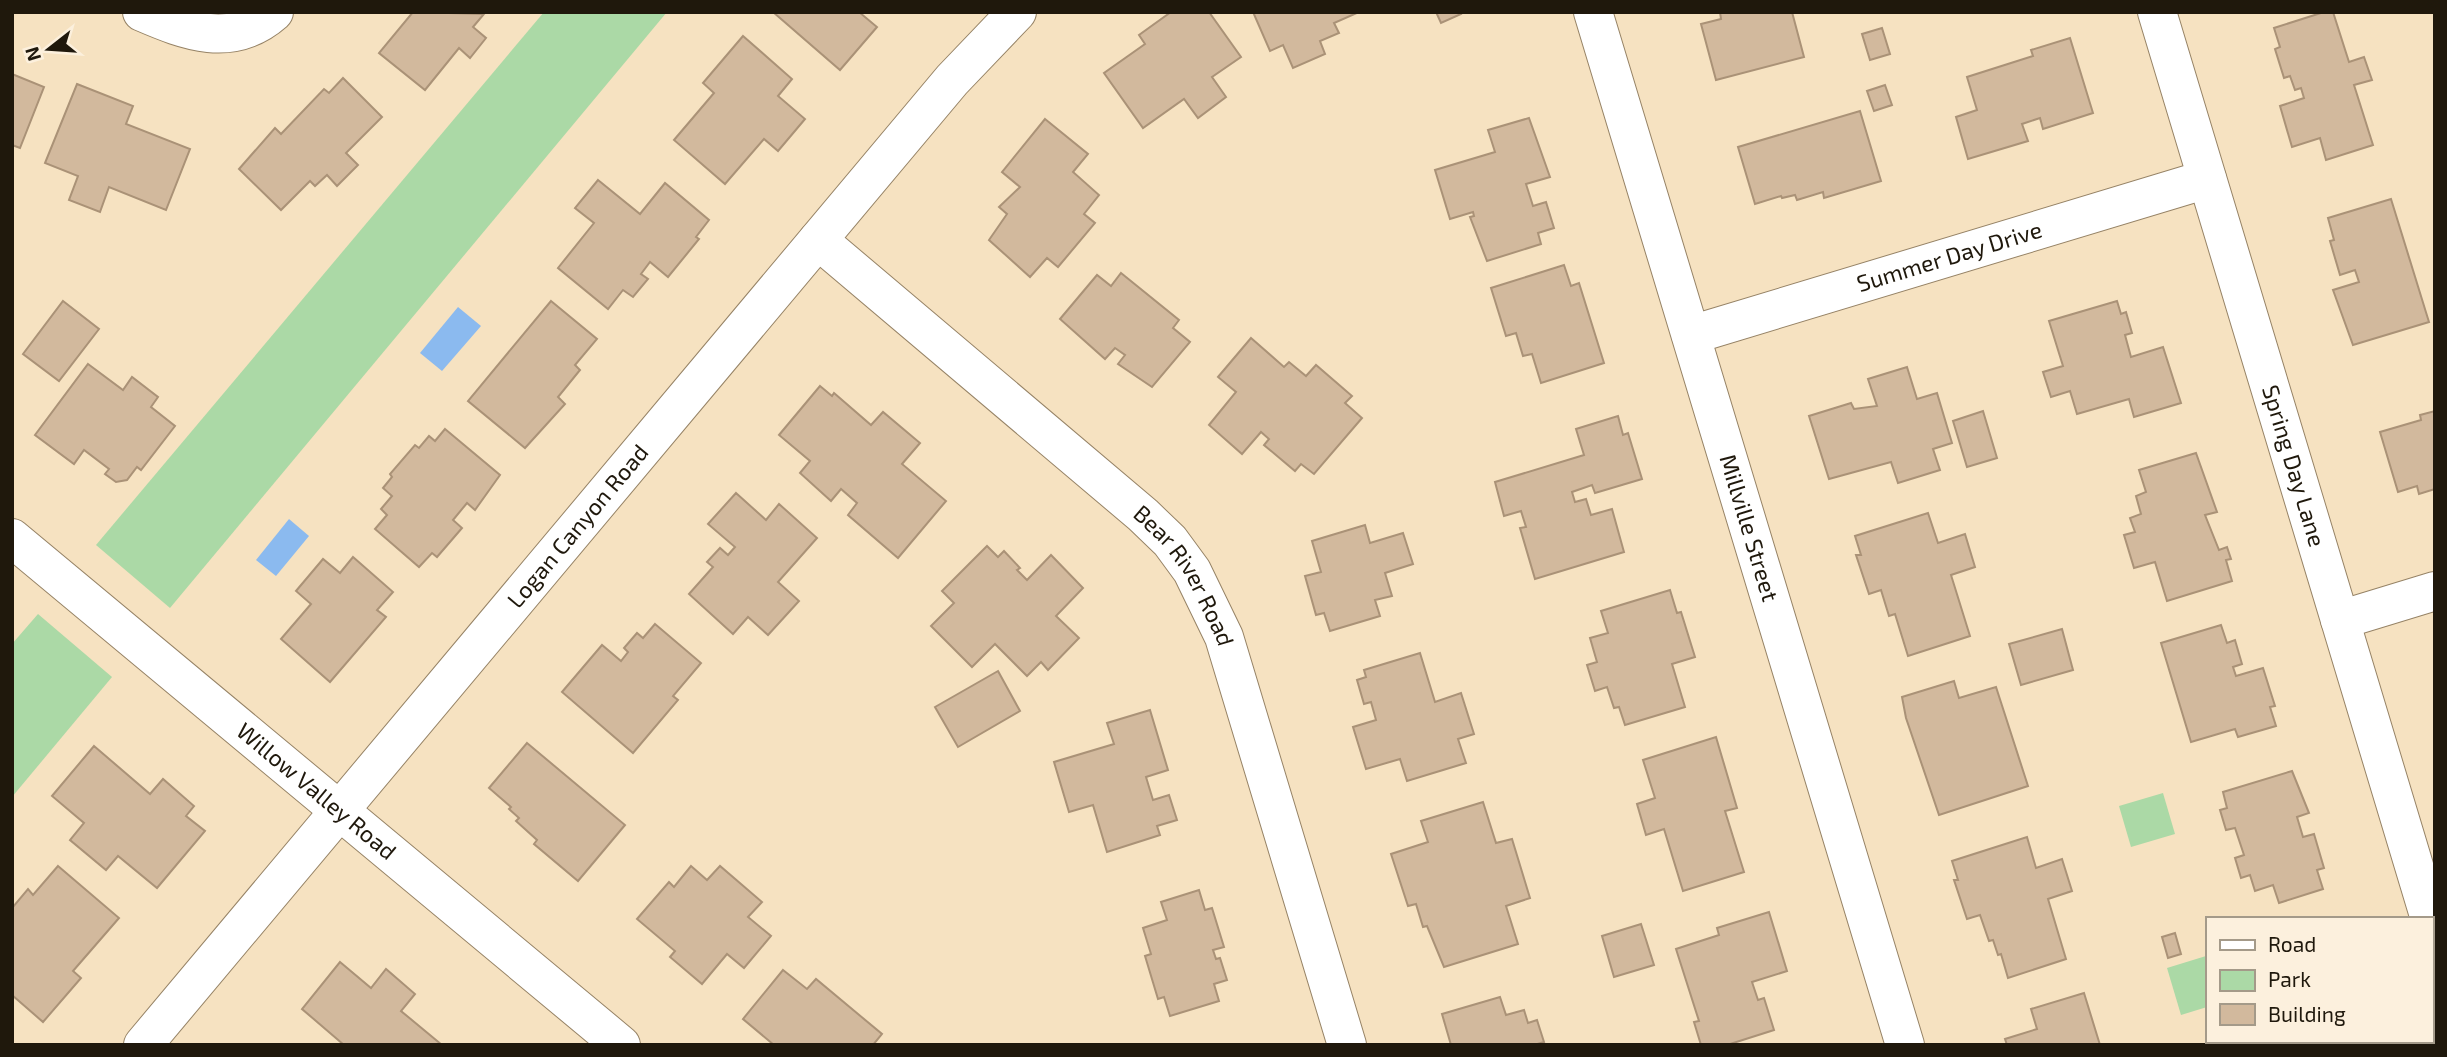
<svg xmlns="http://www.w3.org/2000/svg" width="2447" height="1057" font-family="'Exo 2',sans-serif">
<rect width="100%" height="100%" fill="#f6e2c1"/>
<g fill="#abd9a6">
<path d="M544,12H667L170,608L96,545Z"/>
<path d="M38,614L112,677L12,797V644Z"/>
<path d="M2163,793L2175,834L2131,847L2119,806Z"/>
<path d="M2206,956L2207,1007L2181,1015L2167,968Z"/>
</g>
<g fill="#8bbaef">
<path d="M458,307L481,326L442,371L420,353Z"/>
<path d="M289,519L309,536L276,576L256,560Z"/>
</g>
<g fill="#d2b99d" stroke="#aa9277" stroke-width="2">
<path d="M413,12L484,14L473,27L486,38L470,58L459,48L425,90L379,53Z"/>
<path d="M773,12H859L877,27L840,70Z"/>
<path d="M1171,12H1209L1241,57L1212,77L1226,97L1198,118L1184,99L1143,128L1104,73L1145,44L1139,35Z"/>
<path d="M1253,12H1356L1357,13L1334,23L1339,33L1320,41L1325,54L1293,68L1283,45L1270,51Z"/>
<path d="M1436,12H1460L1461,14L1441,23Z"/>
<path d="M1720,12H1792L1804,57L1716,80L1701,24L1721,19Z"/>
<path d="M2324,12H2333L2349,62L2364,57L2372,80L2354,85L2373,145L2326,160L2320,138L2292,147L2280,106L2304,98L2301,88L2295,90L2290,76L2284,78L2275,49L2280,47L2274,28Z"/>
<path d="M1882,28L1890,54L1870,60L1862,34Z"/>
<path d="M743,36L792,79L778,96L805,119L778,151L764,139L725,184L674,140L714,93L703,83Z"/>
<path d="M2070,38L2093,113L2043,129L2040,118L2022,124L2028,141L1968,159L1956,117L1977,110L1967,77L2033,56L2031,50Z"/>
<path d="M12,74L44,87L20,148L12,145Z"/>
<path d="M343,78L382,117L346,153L358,165L337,186L327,175L315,186L310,181L281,210L239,169L275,128L281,134L324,89L329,93Z"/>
<path d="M77,84L133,106L126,124L190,149L166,210L109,187L100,212L69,200L78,176L45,163Z"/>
<path d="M1885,85L1892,105L1874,111L1867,91Z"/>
<path d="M1860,111L1881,181L1824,198L1823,192L1797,200L1795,195L1782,198L1781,196L1755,204L1738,147Z"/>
<path d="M1529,118L1550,177L1526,184L1533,206L1546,202L1554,228L1538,233L1541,244L1487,261L1470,217L1474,216L1473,212L1450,219L1435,170L1495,152L1488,130Z"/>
<path d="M1045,119L1088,154L1073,172L1099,195L1084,214L1095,223L1058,267L1047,258L1030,277L989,240L1007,214L999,207L1020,187L1002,172Z"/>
<path d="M598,180L640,214L665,183L709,220L696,237L699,239L668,277L650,262L641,274L648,279L633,297L623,290L608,309L558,268L594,223L575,208Z"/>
<path d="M2391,199L2429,322L2353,345L2333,290L2359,282L2355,270L2340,275L2330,241L2334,240L2328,218Z"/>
<path d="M1564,265L1571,286L1579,283L1604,363L1541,383L1532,354L1523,356L1516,333L1506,336L1491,288Z"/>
<path d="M1121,273L1179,320L1173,328L1190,342L1152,387L1118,364L1125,355L1115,348L1105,359L1060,319L1097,275L1111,286Z"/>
<path d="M63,301L99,329L59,381L23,354Z"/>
<path d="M551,301L597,339L575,365L580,370L558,397L565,404L525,448L468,401Z"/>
<path d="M2117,301L2121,314L2126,312L2132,333L2125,335L2131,357L2163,347L2181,403L2134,417L2129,399L2077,414L2070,391L2051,397L2043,372L2063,366L2049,321Z"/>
<path d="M1251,338L1284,367L1289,362L1306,376L1316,365L1352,396L1345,403L1362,418L1314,474L1301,464L1295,471L1264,445L1269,439L1261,432L1242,454L1209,425L1236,392L1218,377Z"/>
<path d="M88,364L123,390L132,377L158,397L151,407L175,426L141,470L137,467L127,480L116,482L105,474L109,469L84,450L74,464L35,435Z"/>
<path d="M1907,367L1917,399L1937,393L1952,443L1933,449L1940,470L1898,483L1891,462L1829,479L1809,416L1851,403L1854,409L1877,406L1868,379Z"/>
<path d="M820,386L832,396L834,393L871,425L883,412L920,443L902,464L946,501L898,558L848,515L857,503L841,489L831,501L800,473L810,461L779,435Z"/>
<path d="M1983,411L1997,458L1967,467L1953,421Z"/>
<path d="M2435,411V489L2419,494L2417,486L2398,492L2380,432L2421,420L2420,415Z"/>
<path d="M1618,416L1623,435L1628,433L1642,479L1595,493L1592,485L1572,492L1575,502L1586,499L1591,515L1612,509L1624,552L1535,579L1520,528L1526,527L1521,511L1504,516L1495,482L1584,455L1576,429Z"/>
<path d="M445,429L500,475L475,510L467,503L453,520L462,528L437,557L432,553L419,567L375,529L387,515L381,509L392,496L383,488L392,477L390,474L415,445L419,448L429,436L435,441Z"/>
<path d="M2196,453L2217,512L2205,515L2219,550L2227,547L2231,559L2226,560L2232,581L2167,601L2155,562L2134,568L2124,535L2135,532L2130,518L2141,514L2136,496L2146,492L2139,470Z"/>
<path d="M736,493L766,520L779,504L817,538L778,582L799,601L768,635L748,617L733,634L689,594L713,567L707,562L720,548L728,555L735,547L708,524Z"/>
<path d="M1928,513L1938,543L1965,534L1975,567L1951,575L1970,636L1908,656L1895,614L1889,616L1881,590L1869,594L1856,555H1861L1855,536Z"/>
<path d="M1365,525L1370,543L1403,533L1413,564L1385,573L1392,596L1375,600L1380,616L1330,631L1324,613L1316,615L1305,576L1321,572L1312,541Z"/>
<path d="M987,546L998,557L1004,551L1020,568L1017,570L1027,580L1051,555L1083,588L1056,616L1079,638L1048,670L1041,662L1027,676L995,644L972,667L931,626L954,603L942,591Z"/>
<path d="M353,557L393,592L377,610L386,617L330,682L281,639L311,604L296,591L323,559L340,573Z"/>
<path d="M1670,590L1677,613L1681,612L1695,657L1672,664L1685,707L1625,725L1619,707L1614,708L1607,687L1595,691L1587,665L1597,662L1590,638L1608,633L1601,611Z"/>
<path d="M655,624L701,663L673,696L678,700L633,753L562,692L602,645L621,661L628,652L624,648L637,633L643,638Z"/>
<path d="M2221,625L2227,643L2235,640L2242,664L2233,667L2236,676L2263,668L2275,706L2270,707L2276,726L2238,737L2235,729L2191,742L2161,643Z"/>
<path d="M2062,629L2073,670L2021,685L2009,644Z"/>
<path d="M1420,653L1435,702L1461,693L1474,734L1458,739L1466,763L1407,781L1400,759L1366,769L1353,727L1376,720L1371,702L1364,704L1357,680L1366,677L1364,670Z"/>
<path d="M998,671L1020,711L958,747L935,707Z"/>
<path d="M1954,681L1959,698L1996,687L2028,786L1939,815L1906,718L1902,697Z"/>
<path d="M1150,710L1168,770L1146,777L1153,800L1169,795L1177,820L1157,826L1160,835L1107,852L1093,805L1069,812L1054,762L1114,744L1107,723Z"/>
<path d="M1716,737L1737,808L1725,811L1744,872L1683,891L1664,829L1646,835L1637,804L1655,798L1643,760Z"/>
<path d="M527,743L625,825L578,881L534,844L537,840L516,821L519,818L509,809L511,807L489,788Z"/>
<path d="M94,746L150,794L163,779L194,806L186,816L205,831L157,888L118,856L106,870L70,840L84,823L52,796Z"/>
<path d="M2292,771L2309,813L2297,817L2303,837L2314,834L2324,868L2317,870L2323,889L2279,903L2273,885L2255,891L2250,875L2241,878L2235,858L2244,855L2235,828L2226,830L2220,810L2227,808L2223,792Z"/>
<path d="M1483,802L1496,843L1512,839L1530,898L1506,906L1518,944L1444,967L1427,926L1423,927L1416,904L1408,906L1391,854L1428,842L1421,821Z"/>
<path d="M2027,837L2036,868L2062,859L2072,891L2048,899L2066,959L2008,978L2001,954L1998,955L1993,940L1989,941L1980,915L1967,919L1954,880H1958L1952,861Z"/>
<path d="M58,866L119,918L73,971L81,978L43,1022L12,995V908L28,889L33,895Z"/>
<path d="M691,866L707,880L720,866L762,902L748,917L771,936L744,968L727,954L702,984L670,957L675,951L637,919L669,882L674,887Z"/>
<path d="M1199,890L1205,910L1212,908L1224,947L1213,950L1216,959L1220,958L1227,980L1214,984L1219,1001L1170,1016L1164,997L1158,999L1145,956L1151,954L1143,928L1167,920L1161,902Z"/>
<path d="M1769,912L1787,971L1752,982L1758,1000L1764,998L1774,1030L1727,1045H1701L1694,1022L1699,1021L1676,949L1719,935L1717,928Z"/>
<path d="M1641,924L1654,965L1614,977L1602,936Z"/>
<path d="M2175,933L2181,954L2168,958L2162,937Z"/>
<path d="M340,962L371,988L386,969L415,994L401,1011L442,1045H344L302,1009Z"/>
<path d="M783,970L807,989L816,979L882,1034L873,1045H774L743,1019Z"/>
<path d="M2084,993L2100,1045H2007L2005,1039L2037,1029L2031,1009Z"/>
<path d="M1500,997L1506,1015L1524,1010L1528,1023L1537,1020L1544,1042L1534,1045H1451L1442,1014Z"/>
<path d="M2273,1041H2372L2373,1045H2274Z"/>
</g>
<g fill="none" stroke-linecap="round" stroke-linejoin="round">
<defs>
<g id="street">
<path d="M142,12C186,31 232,49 274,12"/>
<path id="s1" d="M1593,12L1905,1045"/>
<path id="s2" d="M2157,12L2430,919"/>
<path id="s3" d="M818,240L1143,515L1170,541L1192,571L1224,637L1347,1045"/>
<path id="s4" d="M1691,335L2207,179"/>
<path id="s5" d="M12,538L621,1045"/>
<path d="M2340,620L2435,591"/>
<path id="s6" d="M143,1045L952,80L1017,12"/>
</g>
</defs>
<use href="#street" stroke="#968366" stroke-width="40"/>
<use href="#street" stroke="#fff" stroke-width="38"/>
</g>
<g text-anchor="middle" stroke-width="7" stroke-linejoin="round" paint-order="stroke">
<g font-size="23" fill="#1f180c" stroke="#fcf0dd">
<text dy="8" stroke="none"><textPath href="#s4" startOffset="270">Summer Day Drive</textPath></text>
<text dy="8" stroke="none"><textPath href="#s2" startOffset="474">Spring Day Lane</textPath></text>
<text dy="8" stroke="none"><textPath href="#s6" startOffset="677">Logan Canyon Road</textPath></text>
<text dy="8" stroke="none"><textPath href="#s1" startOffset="539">Millville Street</textPath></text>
<text dy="8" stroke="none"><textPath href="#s3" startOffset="500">Bear River Road</textPath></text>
<text dy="8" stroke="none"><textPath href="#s5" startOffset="396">Willow Valley Road</textPath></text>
</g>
</g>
<rect width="2447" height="1057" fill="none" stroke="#1f180c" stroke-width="28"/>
<rect x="2206" y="917" width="228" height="126" fill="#fcf0dd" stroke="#a49a89" stroke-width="2"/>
<rect x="2220" y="940" width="35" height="10" fill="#ffffff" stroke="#a49a89" stroke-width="2"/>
<text x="2268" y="952" font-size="21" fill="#1f180c">Road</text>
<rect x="2220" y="970" width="35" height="21" fill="#abd9a6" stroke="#a49a89" stroke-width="2"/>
<text x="2268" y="987" font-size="21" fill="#1f180c">Park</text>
<rect x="2220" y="1004" width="35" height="21" fill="#d2b99d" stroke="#a49a89" stroke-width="2"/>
<text x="2268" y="1022" font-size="21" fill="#1f180c">Building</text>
<g transform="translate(49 49) rotate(253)" stroke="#fcf0dd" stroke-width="5" paint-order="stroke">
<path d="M0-5L12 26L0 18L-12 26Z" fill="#1f180c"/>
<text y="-10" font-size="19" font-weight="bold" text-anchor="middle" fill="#1f180c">N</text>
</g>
</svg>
